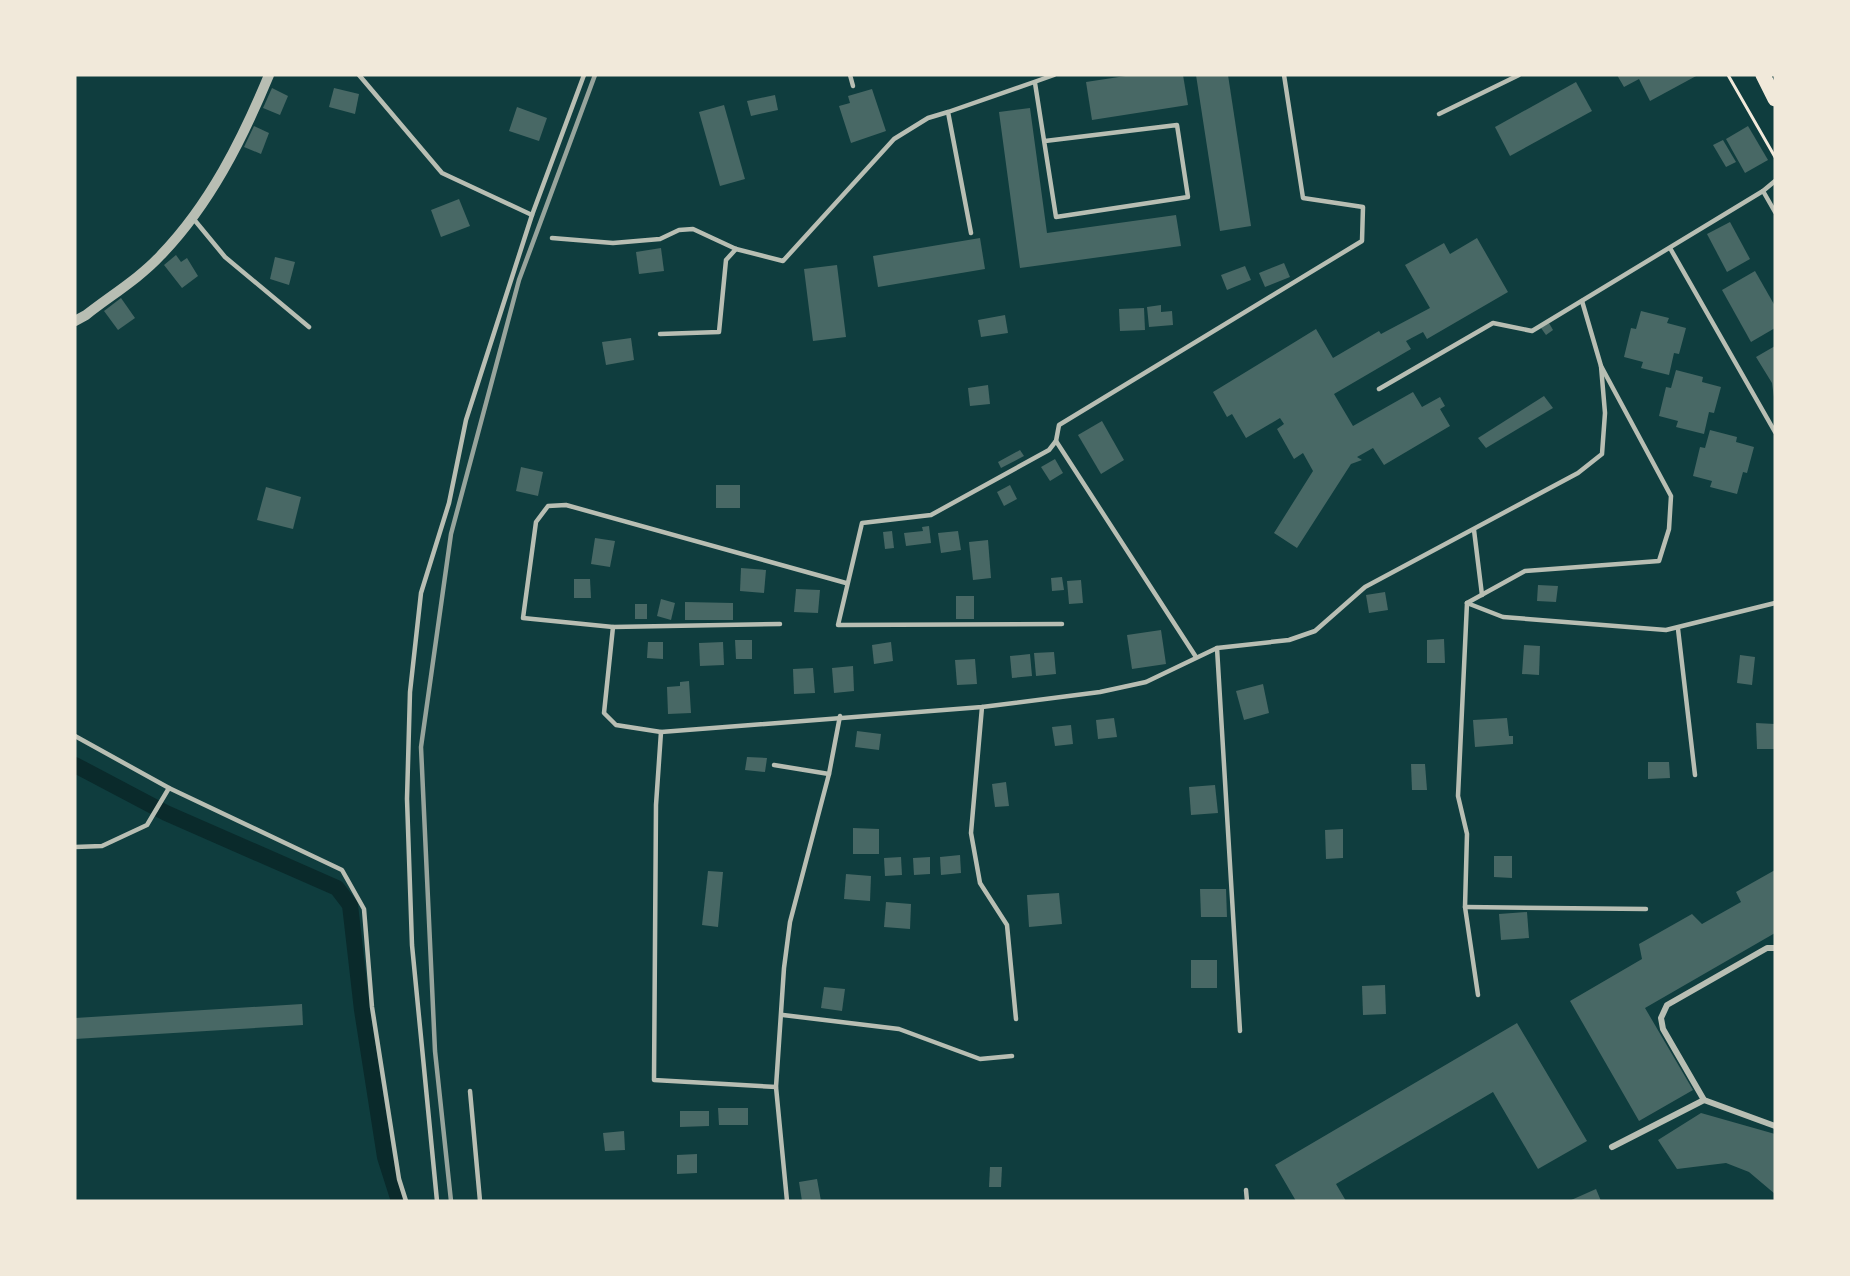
<svg xmlns="http://www.w3.org/2000/svg" width="1850" height="1276" font-family="Cabin,sans-serif">
<rect width="100%" height="100%" fill="#0f3d3e"/>
<g fill="none" stroke-linecap="round" stroke-linejoin="round">
<path stroke="#0a2a2b" stroke-width="16" d="M75,765L166,813L337,888L350,905L362,1010L385,1157L399,1201"/>
</g>
<g fill="#486865">
<path d="M1132,75H1183L1188,105L1092,120L1086,82Z"/>
<path d="M1196,75H1228L1251,226L1220,231Z"/>
<path d="M1617,75H1698L1650,101L1639,79L1624,87Z"/>
<path d="M1576,82L1592,111L1510,156L1495,127Z"/>
<path d="M272,88L288,96L280,115L263,108Z"/>
<path d="M334,88L359,94L355,114L329,107Z"/>
<path d="M872,89L886,131L851,143L839,106L850,103L848,96Z"/>
<path d="M775,95L778,110L751,116L747,101Z"/>
<path d="M724,105L745,179L720,186L699,112Z"/>
<path d="M517,107L547,118L539,141L509,131Z"/>
<path d="M1030,108L1047,233L1176,215L1181,246L1020,268L999,112Z"/>
<path d="M254,126L269,133L261,154L244,147Z"/>
<path d="M1748,126L1768,160L1745,173L1726,139Z"/>
<path d="M1723,140L1736,162L1726,167L1713,145Z"/>
<path d="M459,199L470,226L441,237L431,210Z"/>
<path d="M1730,222L1750,259L1727,272L1707,234Z"/>
<path d="M980,238L985,269L878,287L873,256Z"/>
<path d="M1477,238L1508,292L1427,339L1423,332L1406,341L1411,349L1334,394L1353,426L1413,392L1422,407L1440,397L1445,406L1440,409L1450,426L1384,465L1373,448L1357,457L1362,460L1351,464L1297,548L1274,533L1313,471L1303,453L1294,459L1277,429L1284,424L1280,418L1246,438L1232,414L1227,417L1213,392L1316,329L1333,358L1379,331L1381,334L1430,308L1405,265L1444,243L1450,254Z"/>
<path d="M661,248L664,271L639,274L636,252Z"/>
<path d="M176,255L181,262L187,258L198,276L182,288L164,265Z"/>
<path d="M275,257L295,262L289,285L270,279Z"/>
<path d="M1284,263L1290,277L1265,287L1259,273Z"/>
<path d="M837,265L846,337L813,341L804,269Z"/>
<path d="M1245,266L1251,280L1227,290L1221,275Z"/>
<path d="M1755,271L1775,306V328L1751,342L1722,290Z"/>
<path d="M121,298L135,318L118,330L104,311Z"/>
<path d="M1161,305V312L1172,311L1173,325L1149,327L1147,307Z"/>
<path d="M1144,308L1145,330L1120,331L1119,309Z"/>
<path d="M1641,311L1669,318L1667,323L1686,328L1679,354L1674,353L1669,375L1641,368L1643,362L1624,357L1631,328L1636,329Z"/>
<path d="M1005,315L1008,333L981,337L978,320Z"/>
<path d="M1549,323L1553,330L1546,335L1541,328Z"/>
<path d="M631,338L634,360L606,365L602,342Z"/>
<path d="M1775,346V404L1772,383L1756,357Z"/>
<path d="M1676,370L1703,377L1702,382L1721,387L1714,413L1709,412L1704,434L1676,427L1678,421L1659,416L1666,387L1671,388Z"/>
<path d="M988,385L990,404L970,406L968,388Z"/>
<path d="M1544,396L1553,408L1486,448L1478,438Z"/>
<path d="M1102,421L1124,460L1101,474L1078,435Z"/>
<path d="M1710,430L1737,437L1736,442L1754,447L1747,473L1743,472L1737,494L1710,487L1712,481L1693,476L1700,447L1705,448Z"/>
<path d="M1020,450L1024,456L1001,468L998,462Z"/>
<path d="M1055,459L1063,473L1050,481L1041,467Z"/>
<path d="M521,467L543,472L538,496L516,491Z"/>
<rect x="716" y="485" width="24" height="23"/>
<path d="M1010,485L1017,499L1004,506L997,492Z"/>
<path d="M266,487L301,497L293,529L257,520Z"/>
<path d="M929,526L931,543L906,546L904,533L923,531L922,527Z"/>
<path d="M892,531L894,548L885,549L883,532Z"/>
<path d="M958,531L961,550L941,553L938,533Z"/>
<path d="M595,538L615,541L610,567L591,564Z"/>
<path d="M988,540L991,578L973,580L969,542Z"/>
<path d="M741,568L766,570L764,593L740,591Z"/>
<path d="M1062,577L1064,590L1052,591L1051,578Z"/>
<path d="M574,579H590L591,598H574Z"/>
<path d="M1081,580L1083,603L1069,604L1067,581Z"/>
<path d="M1538,585L1558,586L1556,602L1537,601Z"/>
<path d="M796,589L820,590L818,613L794,612Z"/>
<path d="M1385,592L1388,610L1369,613L1366,595Z"/>
<rect x="956" y="596" width="18" height="23"/>
<path d="M661,599L675,603L671,620L657,616Z"/>
<path d="M685,602L733,603V620H685Z"/>
<rect x="635" y="604" width="12" height="15"/>
<path d="M1161,630L1166,664L1132,669L1127,635Z"/>
<path d="M1444,639L1445,663H1427V640Z"/>
<path d="M735,640H752V659H736Z"/>
<path d="M648,642H663V659L647,658Z"/>
<path d="M723,642L724,665L700,666L699,643Z"/>
<path d="M891,642L893,661L874,664L872,645Z"/>
<path d="M1524,645L1540,646L1539,675L1522,674Z"/>
<path d="M1054,652L1056,674L1036,676L1034,653Z"/>
<path d="M1030,654L1032,676L1012,678L1010,656Z"/>
<path d="M1740,655L1755,657L1752,685L1737,683Z"/>
<path d="M975,659L977,684L957,685L955,660Z"/>
<path d="M853,666L854,691L834,693L832,668Z"/>
<path d="M813,668L815,693L794,694L793,669Z"/>
<path d="M689,681L691,713L668,714L667,687L680,686V682Z"/>
<path d="M1263,684L1269,713L1244,720L1236,691Z"/>
<path d="M1114,718L1117,737L1098,739L1096,720Z"/>
<path d="M1507,718L1509,736H1513V744L1475,747L1473,720Z"/>
<path d="M1756,723L1775,724V749H1757Z"/>
<path d="M1071,725L1073,744L1055,746L1052,727Z"/>
<path d="M857,731L881,734L879,750L855,747Z"/>
<path d="M747,757L767,758L765,772L745,770Z"/>
<path d="M1648,762H1669L1670,778L1648,779Z"/>
<path d="M1411,764H1425L1427,790H1412Z"/>
<path d="M1006,782L1009,806L995,807L992,784Z"/>
<path d="M1215,785L1218,813L1191,815L1189,787Z"/>
<path d="M853,828L879,829V854H853Z"/>
<path d="M1343,829V858L1326,859L1325,830Z"/>
<path d="M960,855L961,873L941,875L940,857Z"/>
<path d="M1494,856H1512V878L1494,877Z"/>
<path d="M901,857L902,875L885,876L884,858Z"/>
<path d="M930,857V874L914,875L913,858Z"/>
<path d="M1775,870V933L1645,1008L1693,1090L1639,1121L1570,1001L1642,959L1639,944L1692,914L1702,924L1741,902L1736,892Z"/>
<path d="M708,871L723,872L718,927L702,925Z"/>
<path d="M846,874L871,876L870,901L844,899Z"/>
<path d="M1200,889H1226L1227,917H1201Z"/>
<path d="M1059,893L1062,924L1029,927L1027,895Z"/>
<path d="M886,902L911,904L910,929L884,927Z"/>
<path d="M1527,912L1529,938L1501,940L1499,914Z"/>
<rect x="1191" y="960" width="26" height="28"/>
<path d="M1385,985L1386,1014L1363,1015L1362,986Z"/>
<path d="M824,987L845,989L842,1011L821,1008Z"/>
<path d="M302,1004L303,1025L75,1039V1018Z"/>
<path d="M1517,1023L1587,1141L1538,1169L1493,1092L1336,1184L1346,1201H1296L1275,1165Z"/>
<path d="M718,1108H748V1125H719Z"/>
<path d="M680,1111H709V1126L680,1127Z"/>
<path d="M1701,1113L1775,1134V1194L1749,1172L1726,1163L1677,1169L1658,1140Z"/>
<path d="M624,1131L625,1150L605,1151L603,1133Z"/>
<path d="M697,1154V1173L677,1174V1155Z"/>
<path d="M990,1167H1002L1001,1187H989Z"/>
<path d="M817,1179L821,1201H802L799,1182Z"/>
<path d="M1596,1189L1601,1201H1569Z"/>
</g>
<g fill="none" stroke-linecap="round" stroke-linejoin="round">
<path stroke="#f1e9da" stroke-width="3" d="M1728,75L1775,157"/>
<g stroke="#b8beb3" stroke-width="4.5">
<path d="M359,75L442,173L532,215"/>
<path d="M850,75L853,86"/>
<path d="M1035,83L1056,217L1188,197L1177,125L1045,141"/>
<path d="M1439,114L1519,75"/>
<path d="M1763,191L1775,212"/>
<path d="M192,217L225,257L309,327"/>
<path d="M971,233L948,112L1054,75"/>
<path d="M552,238L613,243L660,239L679,230L693,229L736,249L783,261L894,139L928,118L948,112"/>
<path d="M1670,248L1775,432"/>
<path d="M660,334L719,332L726,260L736,249"/>
<path d="M1379,389L1493,323L1532,331L1763,191L1775,181"/>
<path d="M1056,441L1196,657"/>
<path d="M1474,530L1482,595"/>
<path d="M1467,603L1525,571L1659,561L1669,529L1671,496L1601,366L1582,301"/>
<path d="M1467,603L1458,796L1467,834L1465,907L1478,995"/>
<path d="M1467,603L1503,617L1666,630L1775,603"/>
<path d="M780,624L613,627L523,618L536,522L548,506L566,505L846,583"/>
<path d="M1062,624L838,625L862,523L931,515L1049,450L1056,441L1059,425L1362,241L1363,207L1303,198L1284,75"/>
<path d="M613,627L604,713L616,725L661,732L982,707L1100,692L1146,682L1217,648L1289,640L1315,631L1365,587L1578,473L1602,454L1605,413L1601,366"/>
<path d="M1678,629L1695,775"/>
<path d="M1217,648L1240,1031"/>
<path d="M982,707L971,833L980,883L1007,925L1016,1019"/>
<path d="M661,732L656,805L654,1080L776,1087"/>
<path d="M75,736L169,788L342,870L364,909L372,1007L399,1179L406,1201"/>
<path d="M774,765L829,774"/>
<path d="M75,847L102,846L147,825L169,788"/>
<path d="M1465,907L1646,909"/>
<path d="M783,1015L899,1029L980,1059L1012,1056"/>
<path d="M470,1091L480,1201"/>
<path d="M1246,1190L1247,1201"/>
<path d="M437,1201L412,945L407,799L410,692L421,593L449,503L466,420L532,215L584,75"/>
<path d="M787,1201L776,1087L784,968L790,922L829,774L840,716"/>
</g>
<g stroke="#b8beb3" stroke-width="6">
<path d="M1775,948H1767L1667,1005L1661,1018L1663,1029L1704,1100L1775,1126"/>
<path d="M1612,1147L1704,1100"/>
</g>
<path stroke="#b8beb3" stroke-width="10" d="M75,321L86,315C110,296 140,278 161,255C210,204 242,140 269,75"/>
<path stroke="#f1e9da" stroke-width="15" d="M1763,75L1775,99"/>
<path stroke="#97a49c" stroke-width="4.5" d="M451,1201L435,1051L421,747L451,534L519,280L595,75"/>
</g>
<rect width="1850" height="1276" fill="none" stroke="#f1e9da" stroke-width="153"/>
</svg>
